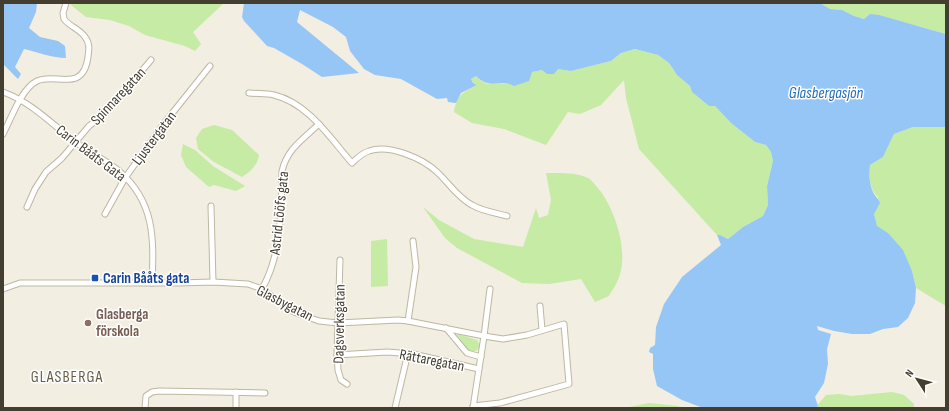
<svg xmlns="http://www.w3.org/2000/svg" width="949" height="411" font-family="'Sofia Sans Condensed',sans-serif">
<rect width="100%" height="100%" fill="#f2eee1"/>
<g fill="#c5eba5">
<path d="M71,3H224L193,32L201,44L195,51L185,46L145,35L129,26L110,20L86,17L71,5Z"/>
<path d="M820,3H946V34L922,27L870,14L864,19L854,16L842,10L830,9Z"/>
<path d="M635,49L658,55L669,63L677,75L690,86L692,92L709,106H715L731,123L755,142L766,145L771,152L773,161L767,186L768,205L763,216L743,227L728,239L720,235H717L639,149L626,98L624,80L601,105L580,114L568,112L546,145L504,129L472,123L454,112C457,95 462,93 477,85L473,83L471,79L476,76L480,80L487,84H510L532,72L542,70L558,69L571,71L611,61L621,53Z"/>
<path d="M214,125L232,130L259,155C257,166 251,171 242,177L214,162L198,149L196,138L202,129Z"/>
<path d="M913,127H946V306L916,288L912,271L888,233L877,227L874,214L878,197C869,189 869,176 870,165L883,157L894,134Z"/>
<path d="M183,144L195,150L213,166L245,186L236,191L214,185L209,187L186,167L181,155Z"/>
<path d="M546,173C560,173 575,172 588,178C592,180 594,184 597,187C614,206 628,249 620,274C618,282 613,289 609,296L595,302L581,279L549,284L522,283L457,248L445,238L423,207L439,220L474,239L523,247L536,208L539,218L548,215L551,200Z"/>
<path d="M387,239L388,286L371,287V241Z"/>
<path d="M458,334L477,340L479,344V348L476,351H469L457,335Z"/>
<path d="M892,392L904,395L914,404V408H815L826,395L839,394L852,396Z"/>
<path d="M649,403L678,406L683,408H625Z"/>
</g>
<g fill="#96c6f6">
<path d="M3,3H37L36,12L29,28L40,37L58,41L65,46L66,58C52,58 38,52 24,49L15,67L21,74L18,79L3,64Z"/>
<path d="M244,3H820L830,9L842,10L854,16L864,19L870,14L879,15L946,34V127H913L894,134L883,157L870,165C869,174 869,183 873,192C875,196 878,198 880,203L874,214L877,226L888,233L903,250L912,271L916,288L915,303L908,318L898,327L883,329L870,334H852L834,331L817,326L818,330L831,334L827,349L828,364L824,383L815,397L818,406L815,408H703L682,400L657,386L653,369V354L649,352L650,348L655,345L656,327L664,304L682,277L721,245L717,235H720L728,239L743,227L763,216L768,205L767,186L773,161L771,152L766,145L755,142L731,123L715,106H709L692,92L690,86L677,75L669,63L658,55L635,49L621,53L611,61L571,71L558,69L554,74H547L542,70L532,72L529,81L514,86C501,78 491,91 476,76L471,79L473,83L477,85L461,93L456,103L448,102L447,98L437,99L401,79L375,75L364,69L350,51L346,37L333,27L300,10L297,22L359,73L322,77L302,64L274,48L267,46L244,21L242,17Z"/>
</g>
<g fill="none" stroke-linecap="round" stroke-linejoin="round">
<defs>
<g id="street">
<path d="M3,92C31,102 52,124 75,142C89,152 106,160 119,171C155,202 154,239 152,283"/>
<path d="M249,93C258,94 266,93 274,95C308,103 330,138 352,163C357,158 362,153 369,151C389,144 422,158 437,172C448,182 458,198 472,205C482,211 496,213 507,216"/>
<path d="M3,134C11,119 21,89 37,81C55,72 83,94 88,57C89,50 90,43 85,37C80,29 70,27 64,19L63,13L66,3"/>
<path d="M211,206L213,282"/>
<path d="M27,207L35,189L46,172L62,158L89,126L106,113L151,60"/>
<path d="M105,214L125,178L162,126L210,66"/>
<path d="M340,260L337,354L338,370L341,380L347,384"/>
<path d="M3,289L20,283H178L213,282L248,284L262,289L294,312L319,321L338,323L398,320L408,321L484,336L503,339L527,335L564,324L569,384L500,403L473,406"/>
<path d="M262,289C282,253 281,212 282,171C287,149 303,139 319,124"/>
<path d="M540,306L542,330"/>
<path d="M408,321L416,267L413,241"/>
<path d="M446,328L467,353L481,357"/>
<path d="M337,355L387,352L413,354L479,369"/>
<path d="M236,392V408"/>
<path d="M145,408L146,396L152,392L159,391L265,393"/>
<path d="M395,408L408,353"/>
<path d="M473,408L484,336L490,289"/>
</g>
</defs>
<use href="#street" stroke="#beb7a3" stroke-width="7"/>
<use href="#street" stroke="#fff" stroke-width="5"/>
</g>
<rect fill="#1a4fb4" stroke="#fff" stroke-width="1.5" x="91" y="274" width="8" height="8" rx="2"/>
<circle fill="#8d6e63" stroke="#fff" stroke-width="1.5" cx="88" cy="323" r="4"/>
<g text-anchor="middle" stroke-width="3" stroke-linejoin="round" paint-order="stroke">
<g font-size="15" fill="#443e31" stroke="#fff">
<text transform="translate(118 96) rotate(-47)" y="5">Spinnaregatan</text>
<text transform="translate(154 138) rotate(-53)" y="5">Ljustergatan</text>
<text transform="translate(91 153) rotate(37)" y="5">Carin Bååts Gata</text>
<text transform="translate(279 213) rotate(-84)" y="5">Astrid Lööfs gata</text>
<text transform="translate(285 303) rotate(27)" y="5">Glasbygatan</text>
<text transform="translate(339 324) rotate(-89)" y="5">Dagsverksgatan</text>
<text transform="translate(432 360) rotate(11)" y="5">Rättaregatan</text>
</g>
<g font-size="15" font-weight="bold" fill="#164399" stroke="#fff" text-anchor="start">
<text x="103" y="283">Carin Bååts gata</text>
</g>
<g font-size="15" font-weight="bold" fill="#785e54" stroke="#fff" text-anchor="start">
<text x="96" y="319">Glasberga<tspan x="96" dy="17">förskola</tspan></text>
</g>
<g font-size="16" font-style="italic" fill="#236cb7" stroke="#fff">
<text x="826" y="98">Glasbergasjön</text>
</g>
<g font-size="16" letter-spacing="1" fill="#675d48" stroke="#fff">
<text x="67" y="382">GLASBERGA</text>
</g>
</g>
<rect width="949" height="411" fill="none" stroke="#443e31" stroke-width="8"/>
<g transform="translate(917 379) rotate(306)" stroke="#ffffff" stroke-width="3" paint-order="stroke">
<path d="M0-3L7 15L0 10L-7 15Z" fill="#443e31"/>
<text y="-6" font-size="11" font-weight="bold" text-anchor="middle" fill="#443e31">N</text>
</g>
</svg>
